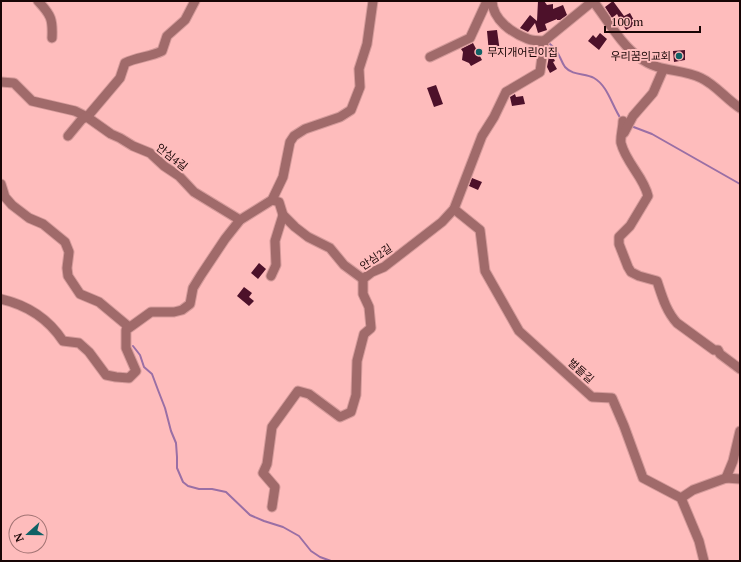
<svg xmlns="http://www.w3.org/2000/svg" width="741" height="562" font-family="'PT Serif','Noto Sans KR',serif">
<rect width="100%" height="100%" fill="#febcbc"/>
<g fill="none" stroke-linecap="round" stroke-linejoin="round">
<g stroke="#9a6fa5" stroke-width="2">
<path d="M550,44C560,52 559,58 565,67C573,76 585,73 594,78C608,86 612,106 621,119"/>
<path d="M631,126L652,134L740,184"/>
<path d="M133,346L140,355L144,367L152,374L158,390L165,408L171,431L176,443L177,457V468L183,482L188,486L199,489H212L226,492L250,515L264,521L283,527L299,536L311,551L320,557L331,561"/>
</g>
</g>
<g fill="#4d112a">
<path d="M538,1H544L547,5L553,4V9L563,5L567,15L560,20H557V19L545,24L547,30L538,33L535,23L528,32L520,28L530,15L537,21Z"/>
<path d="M613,1L624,16L630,13L636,24L626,30L617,14L612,18L605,7Z"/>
<path d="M497,30L500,52L489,53L487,31Z"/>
<path d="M600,33L607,39L599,50L588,41L593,35L596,38Z"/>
<path d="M473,43L482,60L471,66L469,63L462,60L463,52L461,49Z"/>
<path d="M685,50V60L674,62L673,51Z"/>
<path d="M550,51L555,61L553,62L557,69L550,73L547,67Z"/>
<path d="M436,85L443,104L434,107L427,88Z"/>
<path d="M515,94L516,97L523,96L525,104L512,106L510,97Z"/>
<path d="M472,178L482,182L478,190L469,186Z"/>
<path d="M259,263L266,269L258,279L251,273Z"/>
<path d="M244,287L252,293L249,297L254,301L249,306L237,296Z"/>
</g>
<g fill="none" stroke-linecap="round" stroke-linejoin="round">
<defs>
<g id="minor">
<path d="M38,1C51,15 53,19 52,38"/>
<path d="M195,1L185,20L167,36L162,51C150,57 137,57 125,63L120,78L87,117L111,134L120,138L133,146L150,153L164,166L179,176L194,192L240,220"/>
<path d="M492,1C493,20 512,33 528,39C533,41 539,41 544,41"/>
<path d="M593,1C607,19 621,45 640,58C660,73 680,68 701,78C716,85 726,99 740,108"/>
<path d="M430,57L470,38L487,1"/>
<path d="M1,82L14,83L32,101L75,111L87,117"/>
<path d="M623,121C623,128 620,137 621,143C626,163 644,177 648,196L630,226L619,237V244L628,267L631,272L639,276L657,281C662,296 666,311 677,323L714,350H718L720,354L740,369"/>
<path d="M624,133L633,116L653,93L663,70"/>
<path d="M68,136L82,119L87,117"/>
<path d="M1,184L5,197L12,205L29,218L43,224L65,242L69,252L67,268L68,276L80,294L99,302L129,327"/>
<path d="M272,200L279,202L283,215L295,227L308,237L330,248L344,265L363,279"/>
<path d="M454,209L480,230L485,271L519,331L592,397L612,398L624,426L643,478L681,498L699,541L704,561"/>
<path d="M271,276L276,265L275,241L283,215"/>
<path d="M1,299C27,305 48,318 63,341L79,343L89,352L106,375L116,377L129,378L136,371L126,348V330L151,312H174L182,310L190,304L193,288L201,275L225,239L240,220L272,200L283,177L290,142L294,136L305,129L340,117L351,110L360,87L359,69L367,44L373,1"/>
<path d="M726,478L733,461L740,431"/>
<path d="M681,498L693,490L726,478L740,479"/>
<path d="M272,507L275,487L263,473L267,464L272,427L298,391L309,394L340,417L351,412L356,395L357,361L364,334L371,328L369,307L363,294V279L372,272L384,267L442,222L454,209L482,136L494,117L506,92L540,72L544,41L593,1"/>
</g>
</defs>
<use href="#minor" stroke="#d59b9b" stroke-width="11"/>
<use href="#minor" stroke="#a06a6a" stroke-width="9"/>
</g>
<g fill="#106165" stroke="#febcbc" stroke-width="1.5">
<circle cx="479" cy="52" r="4"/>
<circle cx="679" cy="56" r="4"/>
</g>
<g text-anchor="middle" stroke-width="4" stroke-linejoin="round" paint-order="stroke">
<g font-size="11" fill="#180505" stroke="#febcbc" text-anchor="start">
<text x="487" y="56">무지개어린이집</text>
<text x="671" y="60" text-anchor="end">우리꿈의교회</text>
</g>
<g font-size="11" fill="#180505" stroke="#febcbc">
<text transform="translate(172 157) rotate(38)" y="4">안심4길</text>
<text transform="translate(376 257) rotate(-34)" y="4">안심2길</text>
<text transform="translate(581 371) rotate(42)" y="4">벌들길</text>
</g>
</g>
<rect width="741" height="562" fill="none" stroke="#180505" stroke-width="4"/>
<g transform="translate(28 534) rotate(249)"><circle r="19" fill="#febcbc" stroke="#a27373"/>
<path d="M0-3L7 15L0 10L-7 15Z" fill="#106165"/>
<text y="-6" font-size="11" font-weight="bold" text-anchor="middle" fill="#180505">N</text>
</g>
<path d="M605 26v6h95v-6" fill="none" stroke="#180505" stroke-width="2"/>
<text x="611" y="26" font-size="12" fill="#180505" stroke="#febcbc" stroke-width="3" paint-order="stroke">100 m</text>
</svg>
